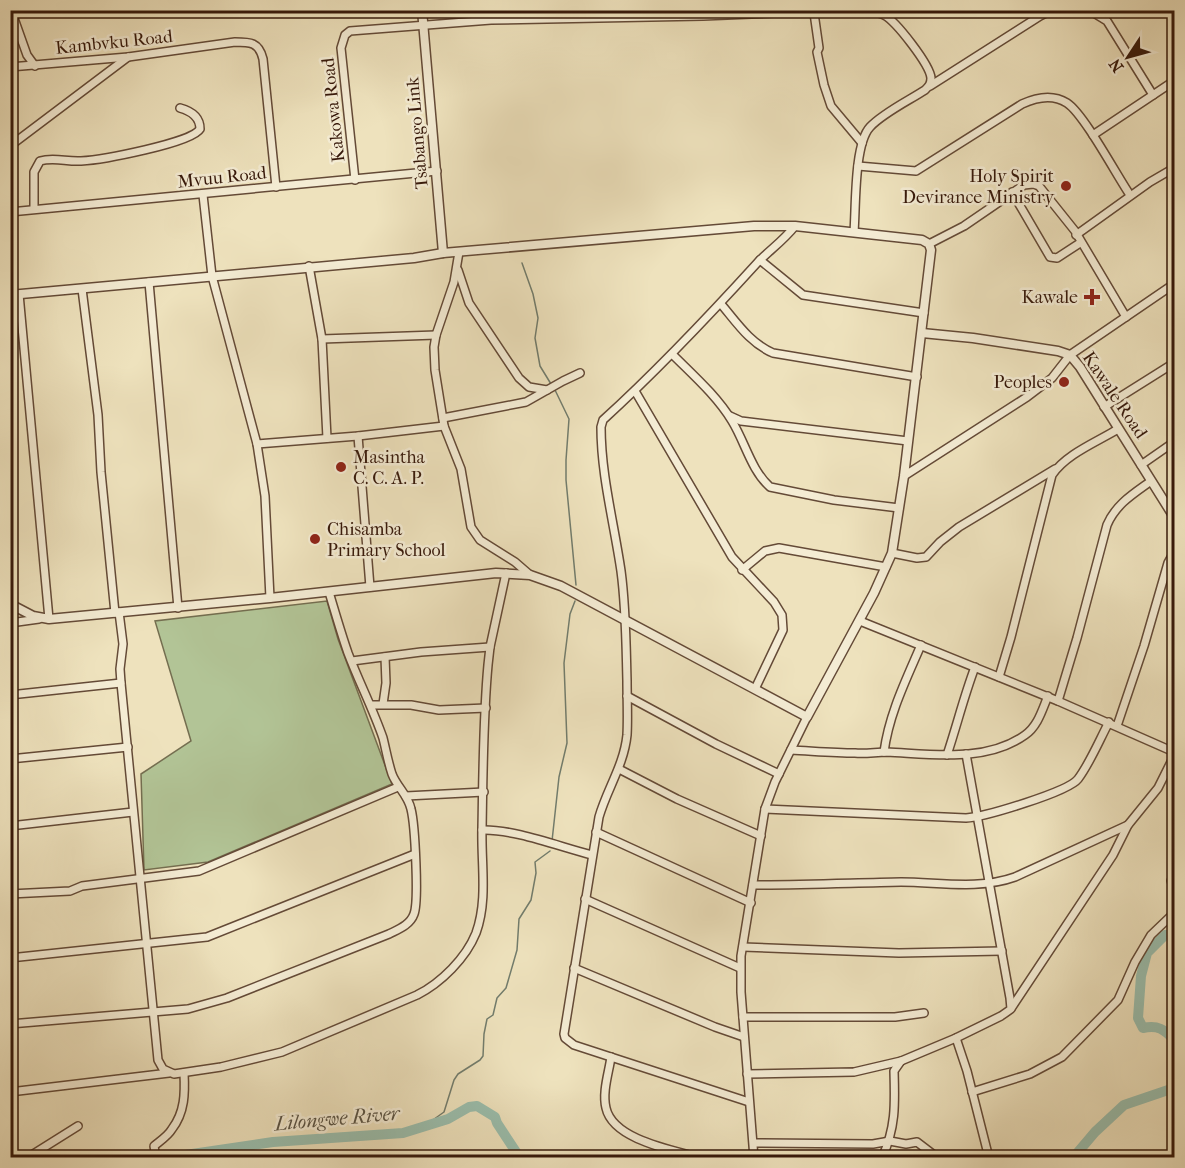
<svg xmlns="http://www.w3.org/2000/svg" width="1185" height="1168" font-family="'IM FELL French Canon',serif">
<rect width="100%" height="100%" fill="#eee2bd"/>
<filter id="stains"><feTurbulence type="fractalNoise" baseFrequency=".00333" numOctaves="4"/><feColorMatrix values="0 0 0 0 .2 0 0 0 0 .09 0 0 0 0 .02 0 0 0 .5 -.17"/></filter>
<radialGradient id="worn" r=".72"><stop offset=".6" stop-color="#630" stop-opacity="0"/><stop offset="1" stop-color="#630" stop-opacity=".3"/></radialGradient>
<path fill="#b2c496" stroke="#746e50" stroke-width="1.5" d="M327,601L338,639L392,784L208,862L144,870L141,774L191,741L155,621Z"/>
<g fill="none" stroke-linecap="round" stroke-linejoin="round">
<g stroke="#727c6c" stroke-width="1.5">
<path d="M522,263L533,294L538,318L535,338L540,366L551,384"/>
<path d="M555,390L569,419L566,460V480L576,585"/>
<path d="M552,841L559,777L567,743L564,663L570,614L575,601"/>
<path d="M423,1127L444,1112L454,1080L458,1074L480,1060L483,1056L484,1034L487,1019L493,1015L497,998L506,988L517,950L519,919L531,900L536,873L535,862L550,851"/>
</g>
<g stroke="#9abead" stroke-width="10">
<path d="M1174,934L1165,935L1147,953L1141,976L1138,1018L1143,1028C1158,1025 1164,1029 1174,1040"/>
<path d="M165,1158L273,1142L403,1133L448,1119L469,1107L477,1106L495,1117L497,1123L520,1158"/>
<path d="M1073,1158L1095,1132L1124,1105L1174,1088"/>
</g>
<defs>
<g id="minor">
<path d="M11,10L27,55L35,66"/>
<path d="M852,10C863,11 874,10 884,15C896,21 930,65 931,78C931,84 929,86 925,90C908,101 883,113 870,127C854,144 856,207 854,232"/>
<path d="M1089,10L1107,21L1153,95"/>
<path d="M814,13L819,48L817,52L824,85L831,106L862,143"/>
<path d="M10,67L128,57L235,42C250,42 259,42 263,59L276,187"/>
<path d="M930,86L1040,16L1052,10"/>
<path d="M1093,135L1174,81"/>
<path d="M10,146L128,57"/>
<path d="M858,166L916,171L1022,104C1037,97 1053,94 1067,103C1084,114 1117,176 1130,195"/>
<path d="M355,180L341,48L345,35L350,31L491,20L703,16L844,10"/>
<path d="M1012,192L1050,257L1057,258L1080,243"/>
<path d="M203,195L212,276L257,444L265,496L270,598"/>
<path d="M34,209V172L40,161C54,157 67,162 81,161C101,160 192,143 200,129C200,117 191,111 180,108"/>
<path d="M10,212L437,171"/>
<path d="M1076,235L1150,182L1174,168"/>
<path d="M929,244L964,226L1024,185L1033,184L1039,186L1075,231L1126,317"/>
<path d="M459,252L454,282L436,335L434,347L435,370L444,426L461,469L471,527L480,540L515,562L530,575"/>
<path d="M760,260L803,295L924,313"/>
<path d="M309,266L322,339L327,438"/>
<path d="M458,270L469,303L519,378L529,387L547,390"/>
<path d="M149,282L178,608"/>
<path d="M82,289L98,415L101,472L115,613"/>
<path d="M19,294L49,619"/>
<path d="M721,304C737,323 750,343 773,353L917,377"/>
<path d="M322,339L436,335"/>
<path d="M672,354C693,375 717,396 732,421C745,442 751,470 770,487L834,500L899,508"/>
<path d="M635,391L732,557L774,602L782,615L783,630L755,689"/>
<path d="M1104,407L1174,363"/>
<path d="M730,416L741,421L908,441"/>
<path d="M443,418L526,402L563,381L580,373"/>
<path d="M358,436L370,587"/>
<path d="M257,444L358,436L444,426"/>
<path d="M1141,465L1174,442"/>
<path d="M904,476L1027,397L1052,378L1070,355L1174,284"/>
<path d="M892,553L917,558L926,557L940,542L959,527L1055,469"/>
<path d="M742,570L765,551L779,548L886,567"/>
<path d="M119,612L123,644L120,669L121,683L158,1060L163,1069L174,1074L221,1067L282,1052L417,995C441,983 466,958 476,933C488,900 481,864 482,829C483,774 483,719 488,665L490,647L506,573"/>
<path d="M860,621L1058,701L1174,752"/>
<path d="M10,623L39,619"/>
<path d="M352,661L421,652L490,647"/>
<path d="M999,677L1011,637L1052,475C1066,454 1097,442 1118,429"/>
<path d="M10,695L121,683"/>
<path d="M627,696L716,744L779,774"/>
<path d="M1058,701L1077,638L1107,525C1116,504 1133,494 1151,481"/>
<path d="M383,704L386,683L385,657"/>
<path d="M371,705H411L439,710L486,708"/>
<path d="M1117,726L1144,646L1168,563L1174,552"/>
<path d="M791,750C812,751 834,753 855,753C866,754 876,752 887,752C931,754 986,763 1025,735C1038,726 1042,710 1048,696"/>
<path d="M884,752C889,714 906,680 921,645"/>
<path d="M947,755C957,725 964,696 975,667"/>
<path d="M10,759L128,747"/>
<path d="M619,769L677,799L761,836"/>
<path d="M406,796L484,792"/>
<path d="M765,809L966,818C984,817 1068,792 1078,779C1090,763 1099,741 1109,722"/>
<path d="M10,826L133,812"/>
<path d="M482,830C514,829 560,847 592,855"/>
<path d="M596,832L751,903"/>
<path d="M1174,874L1171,881L1174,886"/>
<path d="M753,885C802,885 851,883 901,882C938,882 979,890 1015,877L1128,825"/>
<path d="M10,894L70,891L82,886L199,871L398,787"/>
<path d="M585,899L740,968"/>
<path d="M743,947L899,953L1002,951"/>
<path d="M10,958L207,937L415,854"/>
<path d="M574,968L715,1027L744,1037"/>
<path d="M1012,1007L1113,855L1128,825L1158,788L1174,756"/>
<path d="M743,1017H895L924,1013"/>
<path d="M10,1024L188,1009L227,998L389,934C399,929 410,925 414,914C419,901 415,825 411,809C408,795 397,787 392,774C388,762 386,750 383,738C373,709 359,682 348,653C341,633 335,612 329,592"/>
<path d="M956,1038L967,1071L989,1158"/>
<path d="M611,1057C609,1072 602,1092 606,1108C613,1140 673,1150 701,1158"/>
<path d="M747,1074L854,1072L901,1061"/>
<path d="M10,1092L169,1073"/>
<path d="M972,1092L1030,1074L1062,1057L1118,1000L1135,962L1151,935L1174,913"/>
<path d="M749,1102L574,1045L565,1038L564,1034L599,817C607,789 624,765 627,735C628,717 627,699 627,681C626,644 626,608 621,571C614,523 601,475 601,427L603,420C658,370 708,317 758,262C770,250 784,240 795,226"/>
<path d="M754,1143L873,1144L890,1141L906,1144L917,1142L938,1158"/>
<path d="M27,1158L78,1126"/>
<path d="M156,1158L154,1146C160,1141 168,1136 172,1129C185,1112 185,1093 184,1073"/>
<path d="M754,1158L741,992V956L765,809L775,782L807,717"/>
<path d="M882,1158C896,1127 895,1104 894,1071L901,1061L956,1038L1001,1016L1011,1009L1010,998L966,754"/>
</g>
<g id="tertiary">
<path d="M422,10L443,253"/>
<path d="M10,295L414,258L443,253L754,226H795L922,240L929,244L931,250L904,476L892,553L874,593L807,717L561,586L530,575L496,573L270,598L49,619L33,616L10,604"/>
<path d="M922,333L973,338L1058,351L1070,355L1080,367L1174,517"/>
</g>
</defs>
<use href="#minor" stroke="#644a37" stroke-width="10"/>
<use href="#tertiary" stroke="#644a37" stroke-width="11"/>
<use href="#minor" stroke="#f4ecd4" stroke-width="7"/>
<use href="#tertiary" stroke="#f4ecd4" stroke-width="8"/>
</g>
<g fill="#8f2418" stroke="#f4ecd4" stroke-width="2">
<circle cx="1066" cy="186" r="6"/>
<path d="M1089 288h6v6h6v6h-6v6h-6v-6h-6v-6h6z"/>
<circle cx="1064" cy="382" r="6"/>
<circle cx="341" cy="467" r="6"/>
<circle cx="315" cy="539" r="6"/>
</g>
<g text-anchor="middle" stroke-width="5" stroke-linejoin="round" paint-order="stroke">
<g font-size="18" fill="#36180a" stroke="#f4ecd4">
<text transform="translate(114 42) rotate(-6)" y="6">Kambvku Road</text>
<text transform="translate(333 110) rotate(-96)" y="6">Kakowa Road</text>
<text transform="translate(417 133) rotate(-95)" y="6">Tsabango Link</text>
<text transform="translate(222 177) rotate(-6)" y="6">Mvuu Road</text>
<text transform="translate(1115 395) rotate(56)" y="6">Kawale Road</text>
</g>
<g font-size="18" fill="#36180a" stroke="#f4ecd4" text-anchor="end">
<text x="1054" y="182">Holy Spirit<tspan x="1054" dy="21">Devirance Ministry</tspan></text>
<text x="1078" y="303">Kawale</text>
<text x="1052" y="388">Peoples</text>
<text x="353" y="463" text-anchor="start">Masintha<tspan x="353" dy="21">C. C. A. P.</tspan></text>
<text x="327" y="535" text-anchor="start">Chisamba<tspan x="327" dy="21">Primary School</tspan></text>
</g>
<g font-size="20" font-style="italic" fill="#595243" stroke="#f4ecd4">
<text transform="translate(337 1118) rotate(-5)" y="7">Lilongwe River</text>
</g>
</g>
<rect width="1185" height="1168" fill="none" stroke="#eee2bd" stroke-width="36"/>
<rect x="12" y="12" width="1161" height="1144" fill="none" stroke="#36180a" stroke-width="3"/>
<rect x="18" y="18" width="1149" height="1132" fill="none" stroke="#36180a" stroke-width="1.5"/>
<g transform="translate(1128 57) rotate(234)" stroke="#f4ecd4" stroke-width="4.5" paint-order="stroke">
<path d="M0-4.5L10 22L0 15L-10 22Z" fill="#36180a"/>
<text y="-9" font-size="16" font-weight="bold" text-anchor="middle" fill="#36180a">N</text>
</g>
<rect width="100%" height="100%" filter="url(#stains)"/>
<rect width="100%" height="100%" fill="url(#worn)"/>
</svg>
